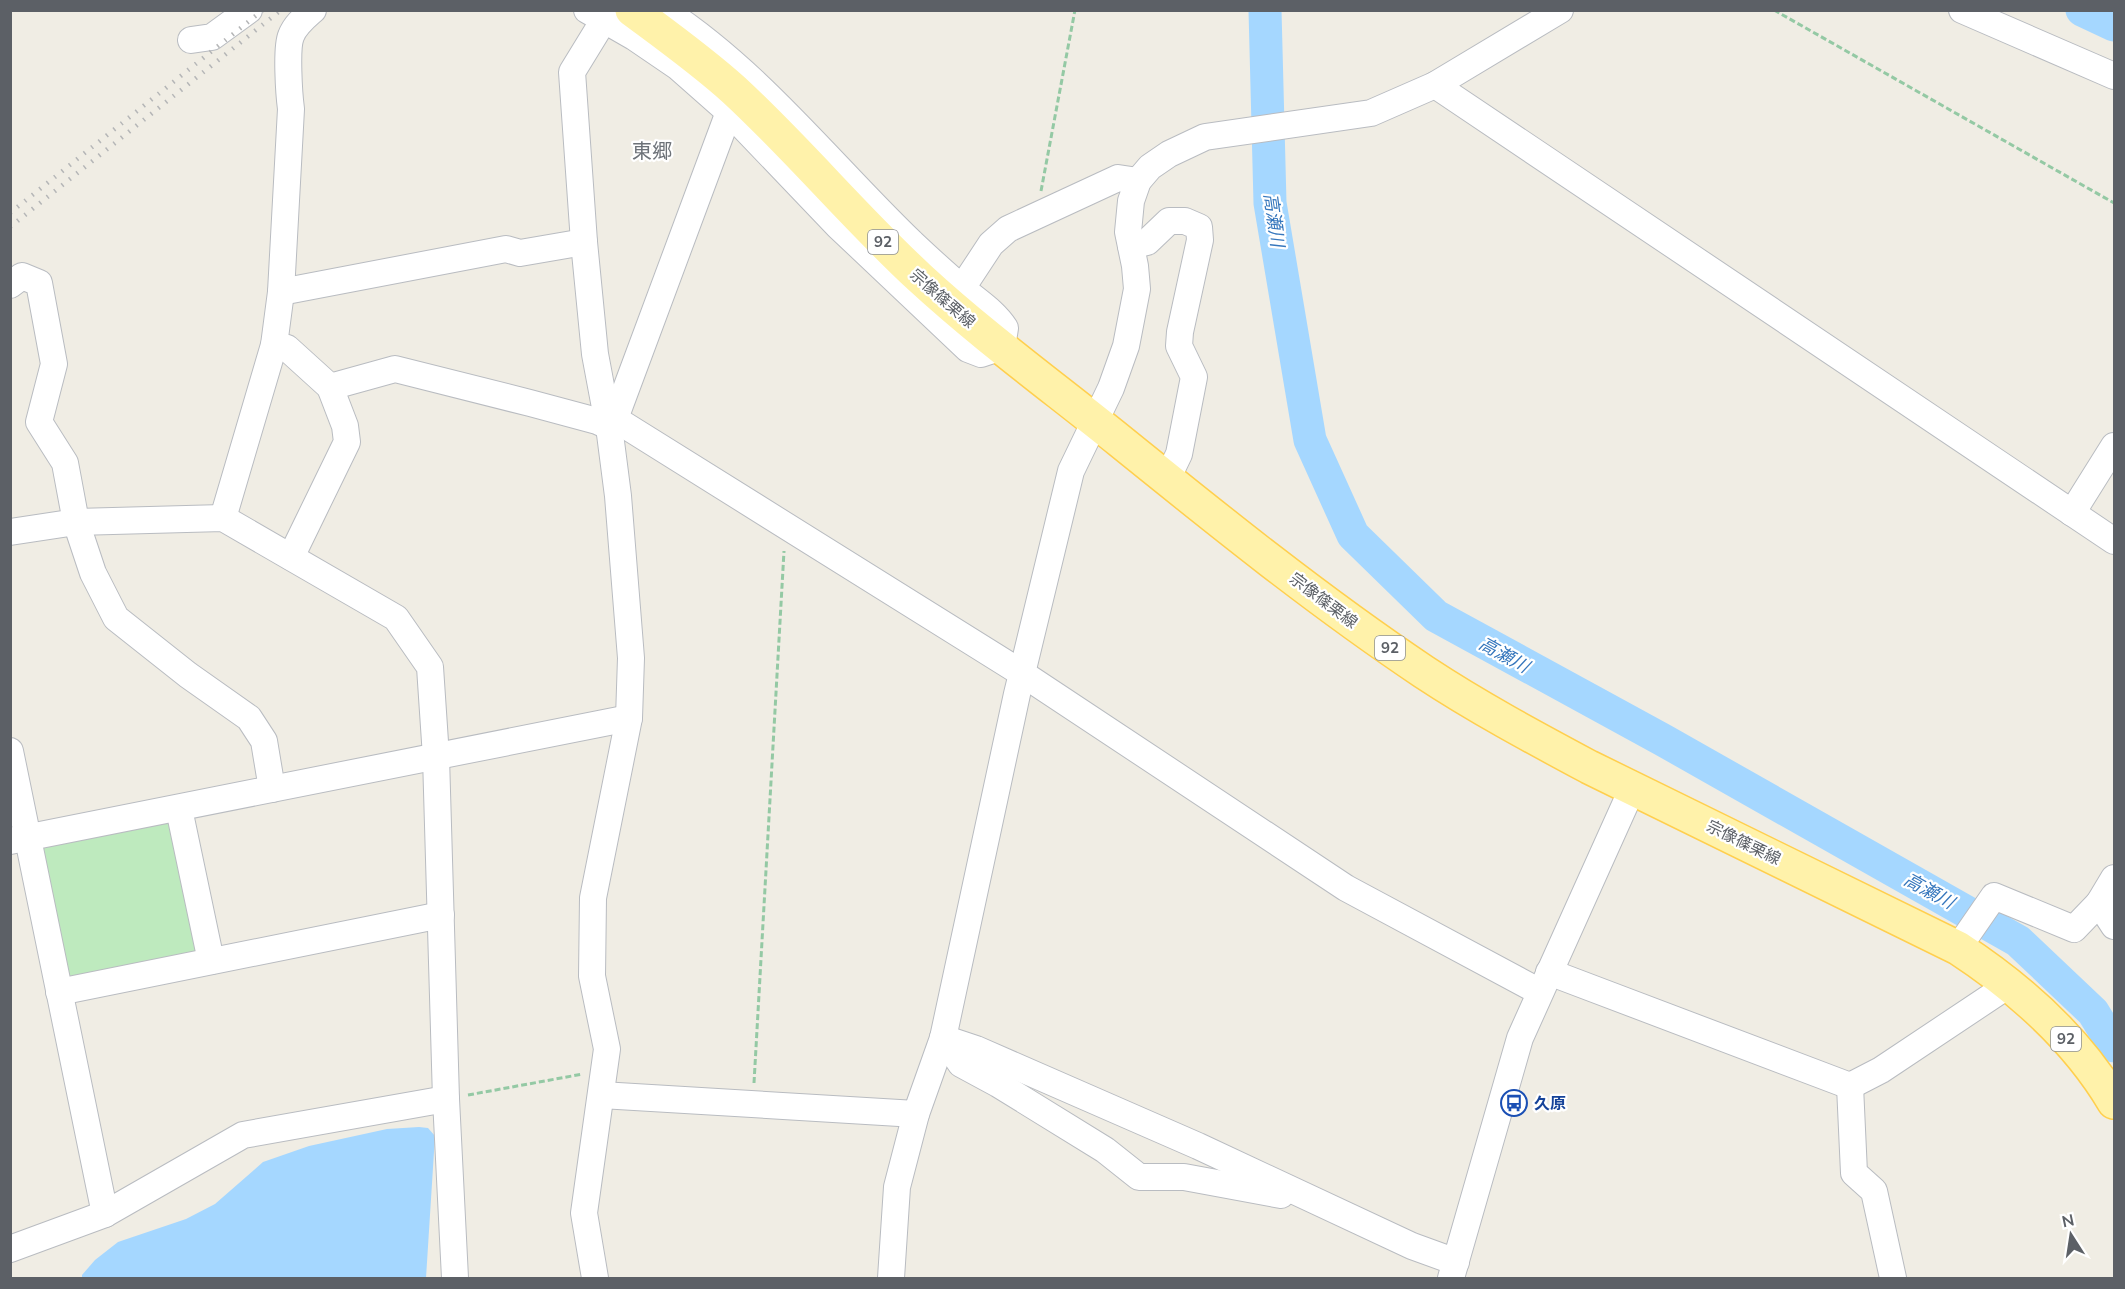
<svg xmlns="http://www.w3.org/2000/svg" width="2125" height="1289" font-family="Mulish,'Noto Sans JP',sans-serif">
<rect width="100%" height="100%" fill="#f0ede4"/>
<path fill="#beeabe" d="M167,819L176,824L199,946L194,955L72,979L64,973L38,851L46,842Z"/>
<path fill="#a5d7ff" d="M419,1127L428,1128L435,1136L426,1278H82V1275L95,1260L118,1242L186,1219L215,1204L263,1162L309,1146L387,1129Z"/>
<g fill="none" stroke-linecap="round" stroke-linejoin="round">
<g stroke="#a5d7ff" stroke-width="33">
<path d="M1265,10L1270,203L1310,440L1353,535L1436,616L1663,740L2018,941L2093,1012L2114,1046"/>
<path d="M2082,10L2114,25"/>
</g>
<defs>
<g id="minor">
<path d="M587,10L634,37L678,67L729,112L838,226L968,349L981,354L1002,347L1005,328C994,311 977,301 962,288C944,273 927,257 911,242C830,164 759,72 664,10"/>
<path d="M1962,10L2114,76"/>
<path d="M191,40L212,37L249,10"/>
<path d="M1435,85L2114,541"/>
<path d="M1131,246L1147,242L1169,221H1185L1199,227L1200,240L1180,332L1179,346L1194,377L1179,454L1167,479"/>
<path d="M10,285L22,276L39,283L54,364L39,422L65,463L76,522L93,573L116,618L188,675L249,718L264,741L272,789"/>
<path d="M962,288L991,244L1008,229L1118,178L1138,181"/>
<path d="M281,292L506,249L520,253L584,242"/>
<path d="M274,345L287,348L330,387L395,369L530,403L597,421L608,426"/>
<path d="M615,419L1023,674L1346,888L1540,992"/>
<path d="M610,432L729,112"/>
<path d="M2072,513L2114,446"/>
<path d="M223,518L274,345L281,292L291,109C289,94 286,48 291,36C295,25 305,17 313,10"/>
<path d="M10,532L76,522L223,518L396,618L430,667L436,757L446,1099L455,1278"/>
<path d="M291,557L347,442L345,426L330,387"/>
<path d="M10,751L105,1214"/>
<path d="M179,809L211,961"/>
<path d="M10,841L629,718"/>
<path d="M2099,903L2114,926"/>
<path d="M1958,948L1994,896L2074,929L2099,903L2114,878"/>
<path d="M1549,972L1850,1086L1881,1070L2010,984"/>
<path d="M59,992L441,915"/>
<path d="M943,1038L976,1049L1198,1146L1412,1246L1456,1262"/>
<path d="M943,1038L961,1064L998,1084L1105,1150L1139,1177H1184L1281,1195"/>
<path d="M1850,1086L1854,1173L1874,1191L1893,1278"/>
<path d="M601,1095L916,1114"/>
<path d="M10,1249L105,1214L243,1135L446,1099"/>
<path d="M595,1278L584,1213L607,1049L592,976L593,898L629,718L631,658L618,496L610,434L595,354L584,242L572,72L610,10"/>
<path d="M891,1278L897,1187L916,1114L943,1038L1017,694L1071,471L1111,388L1126,346L1137,289L1135,266L1128,232L1131,201L1138,181L1150,167L1169,154L1205,137L1371,113L1435,85L1560,10"/>
<path d="M1451,1278L1520,1038L1633,787"/>
</g>
<path id="major" d="M632,10C667,36 702,61 734,90C799,150 855,218 920,278C983,336 1053,387 1120,441C1219,521 1318,601 1424,672C1477,707 1533,737 1589,767L1958,948C2019,988 2076,1038 2114,1102"/>
</defs>
<use href="#minor" stroke="#b9bcc1" stroke-width="28"/>
<use href="#major" stroke="#ffcf4e" stroke-width="36"/>
<g stroke="#94c9a4" stroke-width="3" stroke-dasharray="6 3" stroke-linecap="butt">
<path d="M1774,10L2114,203"/>
<path d="M1041,191L1075,10"/>
<path d="M754,1083L784,551"/>
<path d="M468,1095L583,1074"/>
</g>
<use href="#minor" stroke="#fff" stroke-width="26"/>
<use href="#major" stroke="#fff2aa" stroke-width="33"/>
<g stroke="#b5b6b7" stroke-width="4.5" stroke-dasharray="1.5 8" stroke-linecap="butt">
<path d="M10,213L263,10"/>
<path d="M10,227L281,10"/>
</g>
</g>
<defs>
<symbol id="bus-ring" viewBox="-11 -11 22 22"><circle r="9.5" fill="#fff" stroke="#1a4fb4" stroke-width="1.5"/><path d="M-5-6H5V4H4V6H2V4H-2V6H-4V4H-5ZM-3.5-4V0h7V-4ZM-3.5 1.2v1.5H-2V1.2ZM2 1.2v1.5H3.5V1.2Z" fill="#1a4fb4"/></symbol>
</defs>
<g fill-rule="evenodd">
<use href="#bus-ring" x="1499" y="1088" width="30" height="30"/>
</g>
<g text-anchor="middle" stroke-width="4.5" stroke-linejoin="round" paint-order="stroke">
<g fill="#fff" stroke="#8d9094" stroke-width="1.5">
<rect x="868" y="230" width="30" height="24" rx="4.5"/>
<rect x="1375" y="636" width="30" height="24" rx="4.5"/>
<rect x="2051" y="1027" width="30" height="24" rx="4.5"/>
</g>
<g font-size="15" font-weight="bold" fill="#5c6066">
<text x="883" y="247">92</text>
<text x="1390" y="653">92</text>
<text x="2066" y="1044">92</text>
</g>
<g font-size="16" fill="#5c6066" stroke="#fff">
<text transform="translate(943 298) rotate(41)" y="6">宗像篠栗線</text>
<text transform="translate(1324 600) rotate(37)" y="6">宗像篠栗線</text>
<text transform="translate(1744 842) rotate(26)" y="6">宗像篠栗線</text>
</g>
<g font-size="16" font-weight="bold" fill="#164399" stroke="#fff" text-anchor="start">
<text x="1534" y="1109">久原</text>
</g>
<g font-size="18" font-style="italic" fill="#3677bd" stroke="#fff">
<text transform="translate(1274 220) rotate(82)" y="6">高瀬川</text>
<text transform="translate(1504 655) rotate(29)" y="6">高瀬川</text>
<text transform="translate(1929 891) rotate(29)" y="6">高瀬川</text>
</g>
<g font-size="20" fill="#6d7278" stroke="#fff">
<text x="652" y="158">東郷</text>
</g>
</g>
<rect width="2125" height="1289" fill="none" stroke="#5c6066" stroke-width="24"/>
<g transform="translate(2071 1235) rotate(348)" stroke="#ffffff" stroke-width="4.5" paint-order="stroke">
<path d="M0-4.5L10 22L0 15L-10 22Z" fill="#5c6066"/>
<text y="-9" font-size="16" font-weight="bold" text-anchor="middle" fill="#5c6066">N</text>
</g>
</svg>
